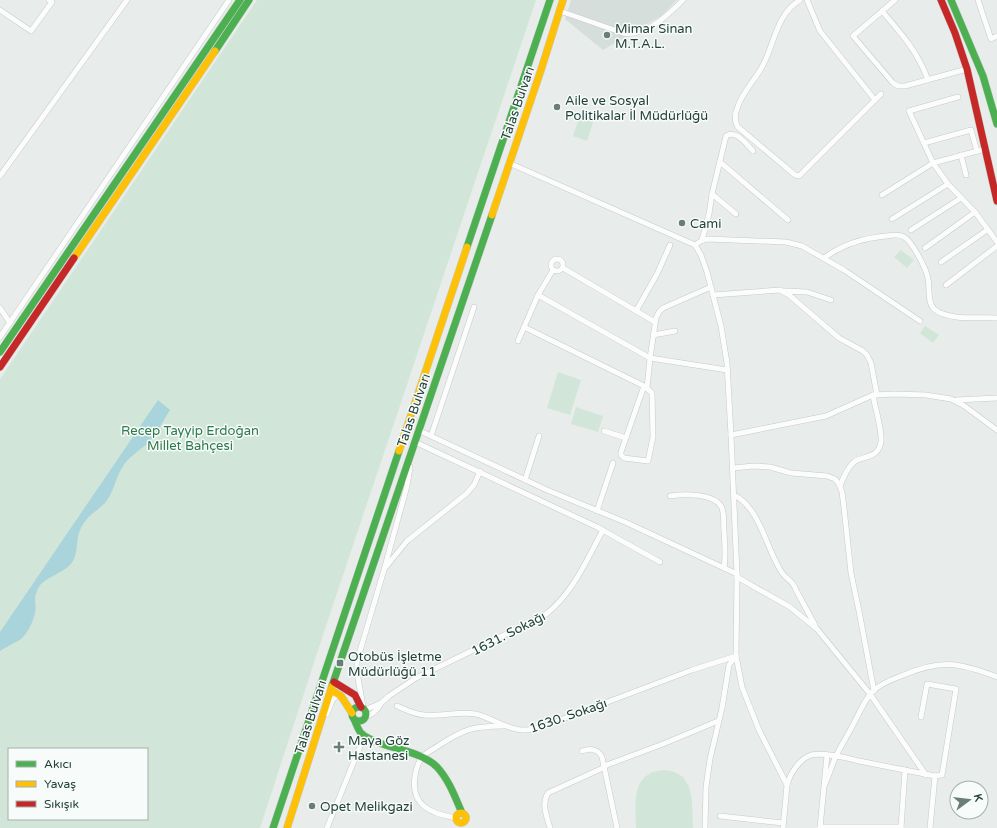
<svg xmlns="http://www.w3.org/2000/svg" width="997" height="828" font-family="'Varela Round',sans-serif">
<rect width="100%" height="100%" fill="#e8edeb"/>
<path fill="#d6dedb" d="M571,0H677L661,16L603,50L565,19Z"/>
<g fill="#d1e6d8" fill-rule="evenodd">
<path d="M257,0H536L327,623L260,828H0V379ZM9,749H147V819H9Z"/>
<path d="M581,112L595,116L587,141L573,136Z"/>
<path d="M901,250L914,260L907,268L894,257Z"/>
<path d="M925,326L939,335L933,343L920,333Z"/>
<path d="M558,372L581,380L570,415L547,408Z"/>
<path d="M576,407L603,416L598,432L571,424Z"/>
<path d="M663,770C696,771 692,804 693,828H636C636,804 630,773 663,770Z"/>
</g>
<path fill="#a9d4db" d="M158,400L170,410C163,421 157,434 148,443C139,451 128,457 122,468C115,479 114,492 105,503C96,512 89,514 82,526C75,537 79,551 73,561C65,574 47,575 39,587C32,599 37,602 35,613C33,622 27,636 18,641C12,644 6,647 0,651V632Z"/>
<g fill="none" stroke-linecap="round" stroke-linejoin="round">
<defs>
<g id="street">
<path d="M800,0C777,14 775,41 764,63C757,78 743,91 738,106C735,113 734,121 738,127L795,175L799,176L881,94"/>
<path d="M807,0L820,31L875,100"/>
<path d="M895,0L853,36L893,83L898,86H905L967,69"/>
<path d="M978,0L991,39L997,36"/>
<path d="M0,10L31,31L52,2L49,0"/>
<path d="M560,11L623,33C646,37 668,15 683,0"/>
<path d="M882,11C901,33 918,52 928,80"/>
<path d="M958,97L909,111L933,163L948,184L975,212L997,242"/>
<path d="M924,143L971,130L977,151"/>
<path d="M961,155L966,175"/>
<path d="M720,162L788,220"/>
<path d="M509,163L695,245L701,255L707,272L721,326L727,363L731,435L737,574L736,656L742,687L759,730L787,785"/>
<path d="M0,176L127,0"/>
<path d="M712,194L736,214"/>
<path d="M882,195L933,163L985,149"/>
<path d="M892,219L948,184"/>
<path d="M911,230L961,198"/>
<path d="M702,240L709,214L712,194L726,136C736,129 746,144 753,151"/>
<path d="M695,245L701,241L707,239L786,242L802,246L844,270L920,321"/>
<path d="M925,248L975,212"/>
<path d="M824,258C843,244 863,238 886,236C892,235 899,234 904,237C912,241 927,270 928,279C930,288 927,302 934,309C948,321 980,317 997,318"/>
<circle cx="557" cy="265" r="6"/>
<path d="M941,262L987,230"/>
<path d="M563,268L655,322"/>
<path d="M946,285L997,246"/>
<path d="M783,291L807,292L831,300"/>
<path d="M538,295L650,358L727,370"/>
<path d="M713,295L780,290L789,295L839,338L863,351L867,355L871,363L877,395"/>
<path d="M0,308L10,323"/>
<path d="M636,311L657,274L670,245"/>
<path d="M524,327L644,386L652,393L653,437L648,461L624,458L621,455V452L644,386"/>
<path d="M653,335L675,331"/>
<path d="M0,337L229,0"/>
<path d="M518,341L538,295L553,270"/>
<path d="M647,388L650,358L656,318L659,312L663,308L711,287"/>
<path d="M956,400L997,398"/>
<path d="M418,430L547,490L625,522L737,574"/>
<path d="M604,431L626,438"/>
<path d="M731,435L826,416L873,395L895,394L926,395L951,399L963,405L997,430"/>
<path d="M431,436L474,307"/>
<path d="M415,442L597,527L660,562"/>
<path d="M733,468L754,466L770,467L791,473L827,476L835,479L839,484L842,492L844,508L851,573L859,611L874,691"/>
<path d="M525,480L539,436"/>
<path d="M840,486C843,478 847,468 854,462C864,455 879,459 881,441C882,429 875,408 873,395"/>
<path d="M734,495C760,508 766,548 781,571C785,579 794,581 796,590L815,625"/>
<path d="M670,496C684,494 712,493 721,506C725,513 723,523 724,531C725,544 726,556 724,568"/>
<path d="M597,511L613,463"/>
<path d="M385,568L407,541L466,494L474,485L480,471"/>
<path d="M737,577L790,607L817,629L870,694L926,775"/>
<path d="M397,706C406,710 414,714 424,715C441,717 458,711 476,714C492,718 506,729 522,730C533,731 543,726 552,723L692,670L736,656"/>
<path d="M363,707L357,672V661L384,570L407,486L410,467"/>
<path d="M365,710L381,703L389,696L416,678L545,615C573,593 586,561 603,530"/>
<path d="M327,714L332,701L338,693"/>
<path d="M366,717C373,714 378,710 381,703"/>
<path d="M582,751C590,748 598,749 602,757L617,828"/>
<path d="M604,766L663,744L718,721"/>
<path d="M825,784C829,775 832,765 836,756C842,744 849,733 855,721C860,712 864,701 872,692C880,684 890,680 901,676C940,659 958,662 997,677"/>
<path d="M720,816L783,823"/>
<path d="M456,818C432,814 410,806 415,776C416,770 418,761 423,756C427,752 434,749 438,746C464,729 473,726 504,726"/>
<path d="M820,827H901"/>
<path d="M327,828L365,734"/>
<path d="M550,828C547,817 541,804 548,793L605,767"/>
<path d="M705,828L706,787L710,759L722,708L729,665L736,656"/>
<path d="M783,828L787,785C790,774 799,759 811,755C824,752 846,758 859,761C884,766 909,771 935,776L942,775L956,689L927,684L921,717"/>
<path d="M820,828L827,755"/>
<path d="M901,828L905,770"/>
<path d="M930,828L935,776"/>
</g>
<g id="fast">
<path d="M951,0L983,76L997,124"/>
<path d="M215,51L249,0"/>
<path d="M467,247L550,0"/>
<path d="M0,352L240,0"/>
<path d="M332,686L492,215"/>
<circle cx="359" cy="714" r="7"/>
<path d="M354,719C356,723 358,730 361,733C379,749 418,748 437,767C449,780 455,797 462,813"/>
<path d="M273,828L399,451"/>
</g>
<g id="slow">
<path d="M492,215L541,70L563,0"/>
<path d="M74,258L215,51"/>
<path d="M399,451L467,247"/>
<path d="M331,690L341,696L352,713"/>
<circle cx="461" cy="818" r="5"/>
<path d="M287,828L332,686"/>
</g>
<g id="jam">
<path d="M941,0L955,33L967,69L997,201"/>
<path d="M0,367L74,258"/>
<path d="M334,682L355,695L361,707"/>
</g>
</defs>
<use href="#street" stroke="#c5cac8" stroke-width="6"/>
<use href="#fast" stroke="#c3cbc8" stroke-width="8"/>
<use href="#slow" stroke="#c3cbc8" stroke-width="8"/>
<use href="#jam" stroke="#c3cbc8" stroke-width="8"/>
<use href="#street" stroke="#fcfcfc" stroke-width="5"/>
<use href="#fast" stroke="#4caf50" stroke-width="7"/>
<use href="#slow" stroke="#ffc107" stroke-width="7"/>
<use href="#jam" stroke="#c62828" stroke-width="7"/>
</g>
<g fill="#697e78" stroke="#f7fbf9" stroke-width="1.5">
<circle cx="607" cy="35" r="4"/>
<circle cx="557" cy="107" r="4"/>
<circle cx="682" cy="223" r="4"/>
<rect x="336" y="659" width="8" height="8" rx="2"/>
<path d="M337 741h4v4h4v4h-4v4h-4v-4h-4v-4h4z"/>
<circle cx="312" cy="806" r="4"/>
</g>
<g text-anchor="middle" stroke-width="3" stroke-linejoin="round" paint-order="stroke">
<g font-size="13" fill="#24423a" stroke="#f7fbf9" text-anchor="start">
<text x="615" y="33">Mimar Sinan<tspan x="615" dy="15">M.T.A.L.</tspan></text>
<text x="565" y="105">Aile ve Sosyal<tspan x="565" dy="15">Politikalar İl Müdürlüğü</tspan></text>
<text x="690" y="228">Cami</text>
<text x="348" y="661">Otobüs İşletme<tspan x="348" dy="15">Müdürlüğü 11</tspan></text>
<text x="348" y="745">Maya Göz<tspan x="348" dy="15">Hastanesi</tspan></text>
<text x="320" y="811">Opet Melikgazi</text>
</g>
<g font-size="13" fill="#24423a" stroke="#f7fbf9">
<text transform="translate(517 103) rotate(-71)" y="5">Talas Bulvarı</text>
<text transform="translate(413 410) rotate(-71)" y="5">Talas Bulvarı</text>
<text transform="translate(508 633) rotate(-27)" y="5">1631. Sokağı</text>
<text transform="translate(568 715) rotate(-19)" y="5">1630. Sokağı</text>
<text transform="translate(310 717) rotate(-72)" y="5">Talas Bulvarı</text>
</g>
<g font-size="13" fill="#2d7a4b" stroke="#f7fbf9">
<text x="190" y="435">Recep Tayyip Erdoğan<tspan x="190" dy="15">Millet Bahçesi</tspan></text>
</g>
</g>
<rect x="8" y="748" width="140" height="72" fill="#f7fbf9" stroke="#a3b1ad"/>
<rect x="16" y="761" width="20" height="6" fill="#4caf50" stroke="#a3b1ad"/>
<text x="44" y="768" font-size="12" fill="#24423a">Akıcı</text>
<rect x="16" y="781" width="20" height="6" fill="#ffc107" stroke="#a3b1ad"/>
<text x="44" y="788" font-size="12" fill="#24423a">Yavaş</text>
<rect x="16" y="801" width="20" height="6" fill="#c62828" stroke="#a3b1ad"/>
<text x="44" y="808" font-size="12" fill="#24423a">Sıkışık</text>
<g transform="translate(969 800) rotate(75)"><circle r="19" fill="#f7fbf9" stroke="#a3b1ad"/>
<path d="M0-3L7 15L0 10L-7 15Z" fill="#697e78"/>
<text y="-6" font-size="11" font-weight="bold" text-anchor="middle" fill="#24423a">K</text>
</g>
</svg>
